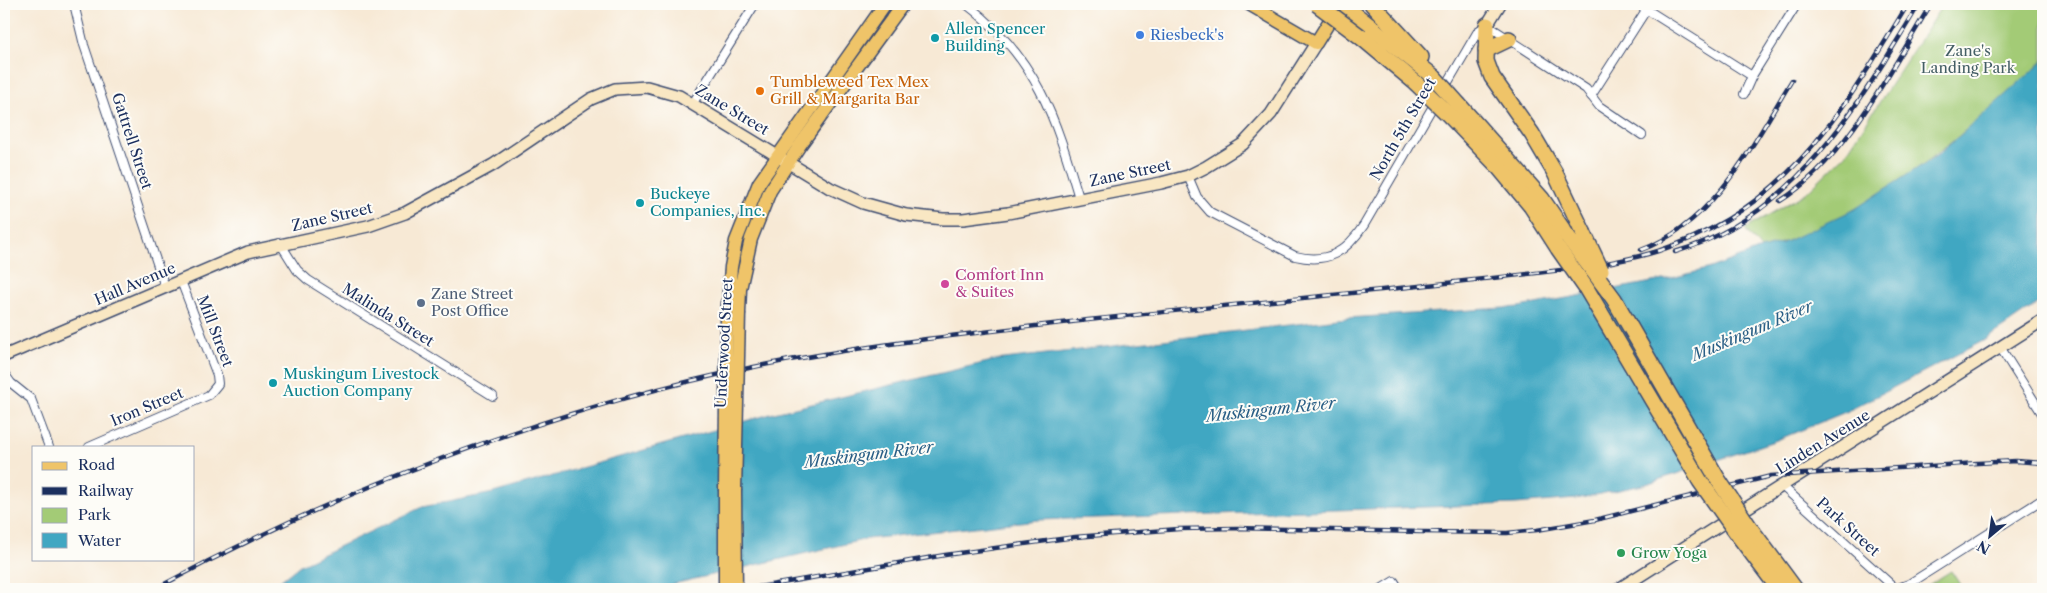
<svg xmlns="http://www.w3.org/2000/svg" width="2047" height="593" font-family="'Libre Caslon Text',serif">
<rect width="100%" height="100%" fill="#fdfcf7"/>
<filter id="ink" filterUnits="userSpaceOnUse"><feTurbulence type="fractalNoise" baseFrequency=".02" numOctaves="2"/><feDisplacementMap in="SourceGraphic" scale="10" xChannelSelector="R" yChannelSelector="G"/><feConvolveMatrix kernelMatrix="1 2 1 2 8 2 1 2 1" color-interpolation-filters="sRGB"/></filter>
<filter id="wash" filterUnits="userSpaceOnUse"><feTurbulence type="fractalNoise" baseFrequency=".0096" numOctaves="4" result="noise"/><feDisplacementMap in="SourceGraphic" scale="20" xChannelSelector="R" yChannelSelector="G"/><feGaussianBlur stdDeviation="1.12" result="paint"/><feColorMatrix in="noise" values="0 0 0 0 0 0 0 0 0 0 0 0 0 0 0 0 0 1.4 0 .05"/><feComposite in="paint" operator="in"/></filter>
<g filter="url(#wash)">
<rect width="100%" height="100%" fill="#f7e9d5"/>
<g fill="#a3cb76" stroke="#5f7d6a">
<path d="M1943,4H2043V61C2023,78 2005,98 1984,115C1920,170 1844,227 1761,249L1745,229L1806,193L1846,154Z"/>
<path d="M1951,571L1963,589H1922Z"/>
</g>
<path fill="#41a7c2" stroke="#2e6b90" d="M2043,61V300L1983,341L1848,411L1777,440L1643,485L1576,499L1516,504L1038,520L867,539L652,589H270L300,565L422,507L493,493L774,413L996,360L1347,318L1519,307L1668,279L1711,268L1761,249L1783,243L1855,209L1939,154Z"/>
<g fill="none" stroke-linecap="round" stroke-linejoin="round">
<path stroke="#41a7c2" stroke-width="2.5" d="M4,586L6,589"/>
</g>
</g>
<g filter="url(#ink)">
<g fill="none" stroke-linecap="round" stroke-linejoin="round">
<defs>
<g id="minor">
<path d="M74,4L84,45L165,287"/>
<path d="M966,4C1037,58 1055,117 1079,198"/>
<path d="M1638,4L1752,76"/>
<path d="M1444,89L1478,31L1487,25L1586,89L1599,106L1642,135"/>
<path d="M1744,94L1752,76L1797,4"/>
<path d="M1591,96L1650,4"/>
<path d="M693,103L755,4"/>
<path d="M1188,176L1197,197L1210,212L1295,256C1328,264 1346,252 1364,225L1436,101"/>
<path d="M280,243L297,270L308,280L493,396"/>
<path d="M2000,347L2043,415"/>
<path d="M4,373L11,383L31,399L49,447"/>
<path d="M89,447L209,395L218,384L217,375L181,281"/>
<path d="M1782,486L1896,589L1909,584L2043,499"/>
<path d="M1381,589L1394,581L1399,589"/>
</g>
<g id="secondary">
<path d="M1487,25L1500,4"/>
<path d="M4,356L248,252L368,226L405,213L493,165L591,99L615,89L647,87L679,96L830,188L863,203L906,215L943,219H963L1008,213L1161,183L1188,176L1206,167L1243,144L1271,114L1316,43"/>
<path d="M1619,589L2043,320"/>
</g>
<g id="primary">
<path d="M1249,4L1316,43L1337,9"/>
<path d="M739,313L740,289L751,239L770,191L800,145L903,4"/>
<path d="M727,316L731,267L736,241L759,183L885,4"/>
<path d="M725,491V589"/>
<path d="M735,491L736,589"/>
</g>
<g id="motorway">
<path d="M1342,4L1434,77"/>
<path d="M1372,4L1421,57"/>
<path d="M1487,25L1486,61L1492,77L1532,134L1555,173L1583,232"/>
<path d="M1361,37L1416,83"/>
<path d="M1486,50L1509,39"/>
<path d="M1459,105L1542,199L1568,237"/>
<path d="M1450,116L1496,164L1531,206L1558,248"/>
<path d="M1750,528L1795,589"/>
<path d="M1739,536L1779,589"/>
</g>
</defs>
<use href="#minor" stroke="#3c4b70" stroke-width="10"/>
<use href="#secondary" stroke="#3c4b70" stroke-width="14"/>
<use href="#primary" stroke="#3c4b70" stroke-width="15"/>
<use href="#motorway" stroke="#3c4b70" stroke-width="18"/>
<use href="#minor" stroke="#fff" stroke-width="8"/>
<use href="#secondary" stroke="#f9e7c3" stroke-width="11"/>
<use href="#primary" stroke="#efc469" stroke-width="12"/>
<use href="#motorway" stroke="#efc469" stroke-width="15"/>
<defs>
<g id="rail">
<path d="M1780,201C1845,161 1892,68 1931,4"/>
<path d="M1641,250C1716,222 1752,145 1792,80"/>
<path d="M1675,252C1772,224 1833,144 1884,62C1895,43 1908,24 1919,4"/>
<path d="M155,589C334,492 549,409 749,368C861,345 975,333 1088,320C1246,303 1403,289 1561,270C1593,265 1626,261 1658,251C1788,209 1841,113 1908,4"/>
<path d="M747,589L945,555L1075,537L1179,529L1237,528L1422,532L1507,533L1537,530L1595,520L1771,476L1978,463L2016,461L2043,463"/>
</g>
</defs>
<use href="#rail" stroke="#1b2f5e" stroke-width="4.5"/>
<use href="#rail" stroke="#fdfcf7" stroke-width="2.5" stroke-dasharray="8" stroke-linecap="butt"/>
<defs>
<g id="primary-bridge">
<path d="M725,491L727,316"/>
<path d="M735,491L739,313"/>
</g>
<g id="motorway-bridge">
<path d="M1317,4L1361,37"/>
<path d="M1434,77L1459,105"/>
<path d="M1416,83L1450,116"/>
<path d="M1583,232L1601,270"/>
<path d="M1568,237L1614,299L1717,478L1750,528"/>
<path d="M1558,248L1586,288L1700,481L1739,536"/>
</g>
</defs>
<use href="#primary-bridge" stroke="#3c4b70" stroke-width="15" stroke-linecap="butt"/>
<use href="#motorway-bridge" stroke="#3c4b70" stroke-width="18" stroke-linecap="butt"/>
<use href="#primary-bridge" stroke="#efc469" stroke-width="12"/>
<use href="#motorway-bridge" stroke="#efc469" stroke-width="15"/>
</g>
</g>
<circle fill="#3f7fe0" stroke="#fdfcf7" stroke-width="2" cx="1140" cy="35" r="5"/>
<g fill="#0f9aa8" stroke="#fdfcf7" stroke-width="2">
<circle cx="935" cy="38" r="5"/>
<circle cx="640" cy="203" r="5"/>
<circle cx="273" cy="383" r="5"/>
</g>
<circle fill="#e8710a" stroke="#fdfcf7" stroke-width="2" cx="760" cy="91" r="5"/>
<circle fill="#d1479c" stroke="#fdfcf7" stroke-width="2" cx="945" cy="284" r="5"/>
<circle fill="#5c6f8a" stroke="#fdfcf7" stroke-width="2" cx="421" cy="303" r="5"/>
<circle fill="#2e9e5b" stroke="#fdfcf7" stroke-width="2" cx="1621" cy="553" r="5"/>
<g text-anchor="middle" stroke-width="4" stroke-linejoin="round" paint-order="stroke">
<g font-size="15" fill="#0d838f" stroke="#fdfcf7" text-anchor="start">
<text x="945" y="34">Allen Spencer<tspan x="945" dy="17">Building</tspan></text>
<text x="650" y="199">Buckeye<tspan x="650" dy="17">Companies, Inc.</tspan></text>
<text x="283" y="379">Muskingum Livestock<tspan x="283" dy="17">Auction Company</tspan></text>
</g>
<g font-size="15" fill="#366cbe" stroke="#fdfcf7" text-anchor="start">
<text x="1150" y="40">Riesbeck's</text>
</g>
<g font-size="15" fill="#445e65" stroke="#fdfcf7">
<text x="1968" y="56">Zane's<tspan x="1968" dy="17">Landing Park</tspan></text>
</g>
<g font-size="15" fill="#c56008" stroke="#fdfcf7" text-anchor="start">
<text x="770" y="87">Tumbleweed Tex Mex<tspan x="770" dy="17">Grill &amp; Margarita Bar</tspan></text>
</g>
<g font-size="15" fill="#1b2f5e" stroke="#fdfcf7">
<text transform="translate(732 110) rotate(31)" y="5">Zane Street</text>
<text transform="translate(1403 129) rotate(-60)" y="5">North 5th Street</text>
<text transform="translate(132 141) rotate(72)" y="5">Gattrell Street</text>
<text transform="translate(1130 173) rotate(-12)" y="5">Zane Street</text>
<text transform="translate(332 217) rotate(-13)" y="5">Zane Street</text>
<text transform="translate(135 284) rotate(-23)" y="5">Hall Avenue</text>
<text transform="translate(388 315) rotate(32)" y="5">Malinda Street</text>
<text transform="translate(215 331) rotate(69)" y="5">Mill Street</text>
<text transform="translate(724 343) rotate(-87)" y="5">Underwood Street</text>
<text transform="translate(147 407) rotate(-23)" y="5">Iron Street</text>
<text transform="translate(1823 442) rotate(-32)" y="5">Linden Avenue</text>
<text transform="translate(1848 527) rotate(42)" y="5">Park Street</text>
</g>
<g font-size="15" fill="#b23c85" stroke="#fdfcf7" text-anchor="start">
<text x="955" y="280">Comfort Inn<tspan x="955" dy="17">&amp; Suites</tspan></text>
</g>
<g font-size="15" fill="#4e5e75" stroke="#fdfcf7" text-anchor="start">
<text x="431" y="299">Zane Street<tspan x="431" dy="17">Post Office</tspan></text>
</g>
<g font-size="15" fill="#27864d" stroke="#fdfcf7" text-anchor="start">
<text x="1631" y="558">Grow Yoga</text>
</g>
<g font-size="16" font-style="italic" fill="#2a5f86" stroke="#fdfcf7">
<text transform="translate(1752 330) rotate(-23)" y="6">Muskingum River</text>
<text transform="translate(1271 409) rotate(-6)" y="6">Muskingum River</text>
<text transform="translate(869 454) rotate(-7)" y="6">Muskingum River</text>
</g>
</g>
<rect width="2047" height="593" fill="none" stroke="#fdfcf7" stroke-width="20"/>
<rect x="32" y="446" width="162" height="115" fill="#fdfcf7" stroke="#a3aaba"/>
<rect x="42" y="462" width="25" height="8" fill="#efc469" stroke="#a3aaba"/>
<text x="78" y="470" font-size="15" fill="#1b2f5e">Road</text>
<rect x="42" y="487" width="25" height="8" fill="#1b2f5e" stroke="#a3aaba"/>
<text x="78" y="496" font-size="15" fill="#1b2f5e">Railway</text>
<rect x="42" y="508" width="25" height="15" fill="#a3cb76" stroke="#a3aaba"/>
<text x="78" y="520" font-size="15" fill="#1b2f5e">Park</text>
<rect x="42" y="533" width="25" height="15" fill="#41a7c2" stroke="#a3aaba"/>
<text x="78" y="546" font-size="15" fill="#1b2f5e">Water</text>
<g transform="translate(1990 536) rotate(209)" stroke="#fdfcf7" stroke-width="4" paint-order="stroke">
<path d="M0-4L9 19L0 12L-9 19Z" fill="#1b2f5e"/>
<text y="-8" font-size="14" font-weight="bold" text-anchor="middle" fill="#1b2f5e">N</text>
</g>
</svg>
